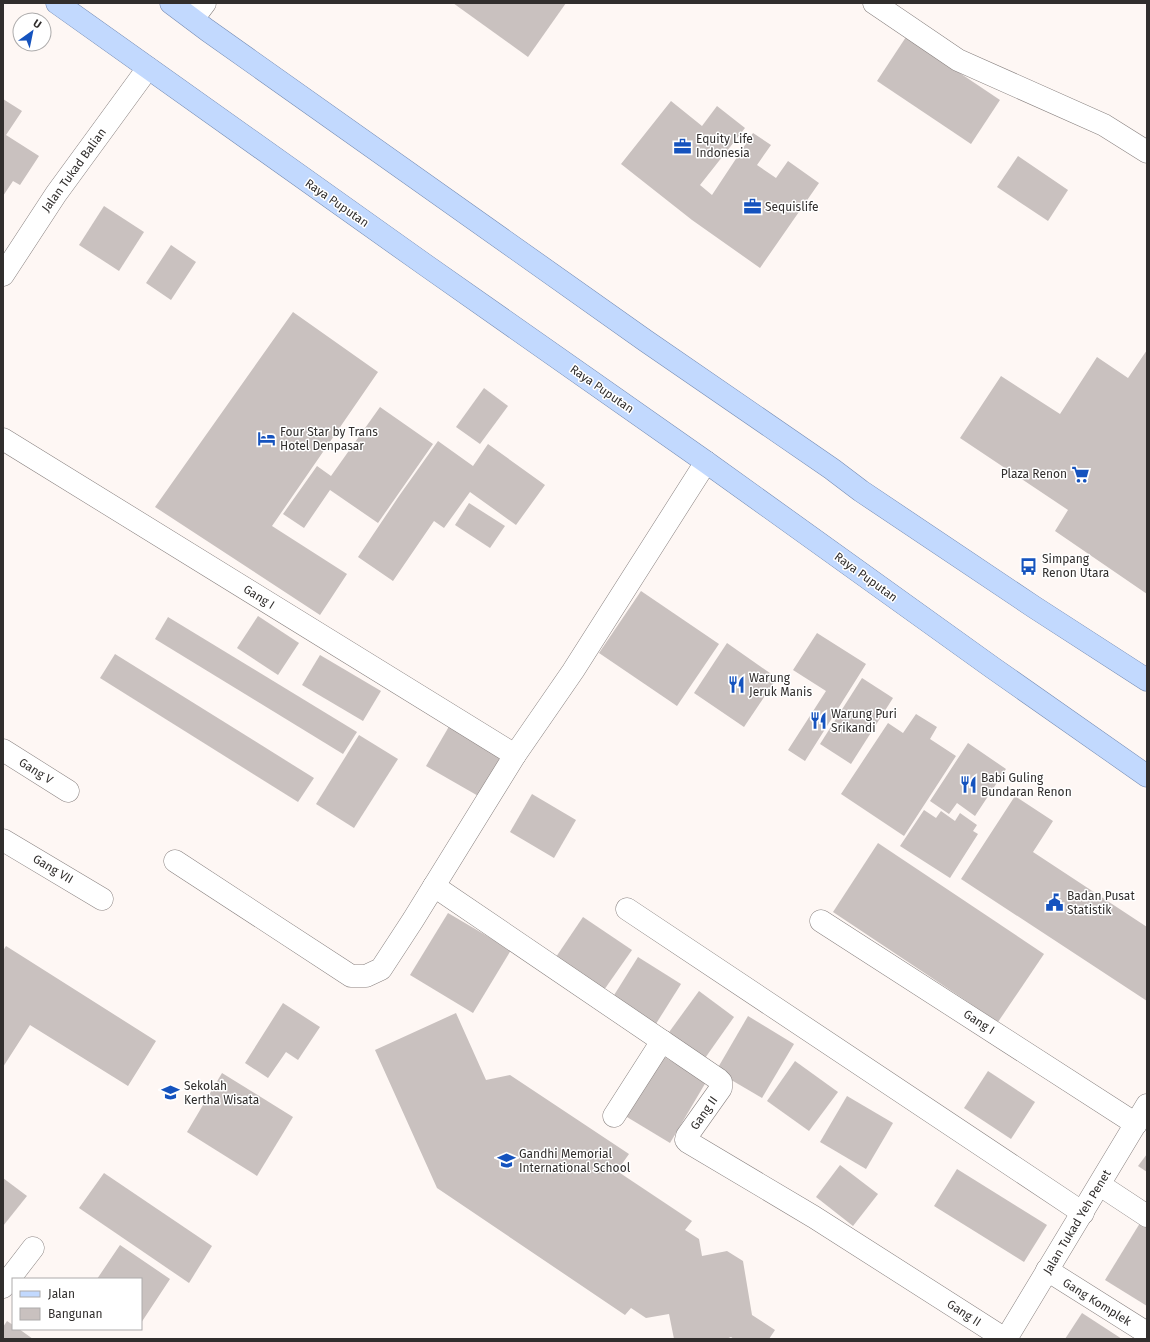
<svg xmlns="http://www.w3.org/2000/svg" width="1150" height="1342" font-family="'Fira Sans',sans-serif">
<rect width="100%" height="100%" fill="#fef7f4"/>
<g fill="#c9c1bf">
<path d="M453,3H566L528,57Z"/>
<path d="M906,37L1000,100L971,144L877,81Z"/>
<path d="M3,99L22,111L6,135L39,156L20,185L13,181L3,196Z"/>
<path d="M671,101L702,126L717,106L745,128L700,185L712,195L753,133L771,145L757,165L776,178L788,161L819,183L760,268L692,220L621,164Z"/>
<path d="M1018,156L1068,190L1048,221L997,187Z"/>
<path d="M104,206L144,232L119,271L79,245Z"/>
<path d="M171,245L196,262L171,300L146,283Z"/>
<path d="M293,312L378,372L272,526L347,574L320,615L155,507Z"/>
<path d="M1147,350V594L1055,531L1068,510L960,438L1001,376L1060,414L1097,357L1128,378Z"/>
<path d="M484,388L508,406L480,444L456,427Z"/>
<path d="M380,407L433,444L378,523L330,490L304,528L283,514L317,466L331,476Z"/>
<path d="M438,441L473,466L488,444L545,485L516,525L470,492L444,528L434,521L393,581L358,557L399,496Z"/>
<path d="M469,503L505,526L490,548L455,525Z"/>
<path d="M641,591L719,644L677,706L599,653Z"/>
<path d="M258,616L299,643L278,675L237,648Z"/>
<path d="M168,617L357,732L343,754L155,639Z"/>
<path d="M817,633L866,664L805,761L788,750L826,691L793,670Z"/>
<path d="M727,643L777,678L744,727L694,693Z"/>
<path d="M115,654L314,778L298,802L100,678Z"/>
<path d="M320,655L381,691L363,721L302,685Z"/>
<path d="M862,678L893,698L851,764L820,744Z"/>
<path d="M916,714L937,727L930,739L956,756L904,836L841,794L888,723L903,733Z"/>
<path d="M451,723L504,753L480,797L426,766Z"/>
<path d="M359,735L398,759L354,828L316,804Z"/>
<path d="M968,743L1006,769L975,816L957,803L949,814L930,801Z"/>
<path d="M532,794L576,820L554,858L510,832Z"/>
<path d="M1015,796L1053,821L1033,852L1147,927V1001L961,879Z"/>
<path d="M924,810L936,818L941,811L955,821L960,813L977,825L973,831L978,834L950,878L900,846Z"/>
<path d="M878,843L1044,954L998,1022L833,912Z"/>
<path d="M448,913L511,950L473,1013L410,975Z"/>
<path d="M583,917L632,950L604,990L556,957Z"/>
<path d="M6,946L156,1041L128,1086L30,1025L3,1067V951Z"/>
<path d="M638,957L681,984L654,1027L611,1000Z"/>
<path d="M699,991L734,1017L703,1061L667,1035Z"/>
<path d="M283,1003L320,1027L298,1060L286,1052L268,1078L245,1063Z"/>
<path d="M456,1013L486,1080L510,1075L629,1154L617,1171L692,1221L685,1230L699,1239L702,1256L727,1251L743,1261L752,1315L775,1330L769,1339H734L731,1337L726,1339H674L669,1314L646,1318L631,1308L625,1315L437,1188L375,1050Z"/>
<path d="M748,1016L794,1044L762,1098L716,1071Z"/>
<path d="M658,1053L706,1082L670,1143L622,1114Z"/>
<path d="M795,1061L838,1092L809,1131L767,1101Z"/>
<path d="M988,1071L1035,1102L1011,1139L964,1108Z"/>
<path d="M222,1073L293,1117L257,1176L187,1132Z"/>
<path d="M847,1096L893,1123L866,1169L820,1142Z"/>
<path d="M1147,1154V1172L1138,1166Z"/>
<path d="M840,1165L878,1194L853,1226L816,1197Z"/>
<path d="M957,1169L1047,1225L1024,1262L934,1206Z"/>
<path d="M104,1173L212,1246L189,1283L79,1208Z"/>
<path d="M3,1178L27,1196L3,1226Z"/>
<path d="M1140,1223L1147,1227V1306L1105,1280Z"/>
<path d="M120,1245L170,1279L141,1323V1279H97Z"/>
<path d="M1082,1313L1122,1339H1065Z"/>
<path d="M7,1321L13,1325V1329H19L33,1339H3V1327Z"/>
</g>
<g fill="none" stroke-linecap="round" stroke-linejoin="round">
<defs>
<g id="minor">
<path d="M874,3L958,60L1104,125L1147,152"/>
<path d="M193,19L205,3"/>
<path d="M3,275L56,194L148,68"/>
<path d="M3,439L515,755"/>
<path d="M3,750L68,791"/>
<path d="M3,840L102,899"/>
<path d="M175,861L351,976H366L381,969L413,920L515,755L573,671L706,462"/>
<path d="M434,886L718,1079L721,1082V1088L687,1136L686,1140L688,1142L814,1217L1005,1339"/>
<path d="M627,909L1083,1213"/>
<path d="M821,921L1136,1124"/>
<path d="M614,1116L662,1041"/>
<path d="M1100,1185L1147,1216"/>
<path d="M1047,1270L1147,1333"/>
<path d="M3,1287L33,1248"/>
<path d="M1006,1339L1147,1105"/>
</g>
<g id="major">
<path d="M57,3L424,264L706,462L993,668L1147,776"/>
<path d="M171,3L207,30L646,341L832,469L861,491L1034,607L1147,680"/>
</g>
</defs>
<use href="#minor" stroke="#898280" stroke-width="23"/>
<use href="#major" stroke="#758cb4" stroke-width="23"/>
<use href="#minor" stroke="#fff" stroke-width="22"/>
<use href="#major" stroke="#c2d9fe" stroke-width="22"/>
</g>
<defs>
<symbol id="office-bare" viewBox="-9 -9 18 18"><path d="M-6-3h4V-5.5h4V-3h4V5H-6ZM-1-4.5V-3h2v-1.5ZM-6 0V1H6V0Z" fill="#1553be" stroke="#fff" stroke-width="2.5" paint-order="stroke"/></symbol>
<symbol id="hotel-bare" viewBox="-9 -9 18 18"><path d="M-6-4.5h1.5V1H6V5H4.5V3h-9V5H-6ZM-4 0a1.8 1.8 0 1 1 3.6 0ZM.5 0V-2.5h3Q6-2.5 6 0Z" fill="#1553be" stroke="#fff" stroke-width="2.5" paint-order="stroke"/></symbol>
<symbol id="supermarket-bare" viewBox="-9 -9 18 18"><path d="M-6-5.5h2.5l.6 2H6L4.5 2H-2.5L-4.4-4H-6ZM-1.5 3.2a1.3 1.3 0 1 0 .1 0ZM3 3.2a1.3 1.3 0 1 0 .1 0Z" fill="#1553be" stroke="#fff" stroke-width="2.5" paint-order="stroke"/></symbol>
<symbol id="bus-bare" viewBox="-9 -9 18 18"><path d="M-5-6H5V4H4V6H2V4H-2V6H-4V4H-5ZM-3.5-4V0h7V-4ZM-3.5 1.2v1.5H-2V1.2ZM2 1.2v1.5H3.5V1.2Z" fill="#1553be" stroke="#fff" stroke-width="2.5" paint-order="stroke"/></symbol>
<symbol id="restaurant-bare" viewBox="-9 -9 18 18"><path d="M-5-6h1v4h1v-4h1v4h1v-4h1v5L-1.5 .5V6h-2V.5L-5-1ZM5-6V6H3V1.5H1.5Q1.5-4 5-6Z" fill="#1553be" stroke="#fff" stroke-width="2.5" paint-order="stroke"/></symbol>
<symbol id="civic-bare" viewBox="-9 -9 18 18"><path d="M-.6-6.5H3V-4.5H.6V-3L4-1V1h2V6H-6V1h2V-1L-.6-3ZM-1.2 2.5V6h2.4V2.5Z" fill="#1553be" stroke="#fff" stroke-width="2.5" paint-order="stroke"/></symbol>
<symbol id="school-bare" viewBox="-9 -9 18 18"><path d="M0-5L7-2L0 1L-7-2ZM-4 1L0 2.5L4 1V4Q0 6-4 4Z" fill="#1553be" stroke="#fff" stroke-width="2.5" paint-order="stroke"/></symbol>
</defs>
<g fill-rule="evenodd">
<use href="#office-bare" x="670" y="134" width="25" height="25"/>
<use href="#office-bare" x="740" y="194" width="25" height="25"/>
<use href="#hotel-bare" x="254" y="426" width="25" height="25"/>
<use href="#supermarket-bare" x="1068" y="462" width="25" height="25"/>
<use href="#bus-bare" x="1016" y="554" width="25" height="25"/>
<use href="#restaurant-bare" x="724" y="672" width="25" height="25"/>
<use href="#restaurant-bare" x="806" y="708" width="25" height="25"/>
<use href="#restaurant-bare" x="956" y="772" width="25" height="25"/>
<use href="#civic-bare" x="1042" y="890" width="25" height="25"/>
<use href="#school-bare" x="158" y="1080" width="25" height="25"/>
<use href="#school-bare" x="494" y="1148" width="25" height="25"/>
</g>
<g text-anchor="middle" stroke-width="3" stroke-linejoin="round" paint-order="stroke">
<g font-size="12" fill="#312e2d" stroke="#fff" text-anchor="start">
<text x="696" y="143">Equity Life<tspan x="696" dy="14">Indonesia</tspan></text>
<text x="765" y="211">Sequislife</text>
<text x="280" y="436">Four Star by Trans<tspan x="280" dy="14">Hotel Denpasar</tspan></text>
<text x="1067" y="478" text-anchor="end">Plaza Renon</text>
<text x="1042" y="563">Simpang<tspan x="1042" dy="14">Renon Utara</tspan></text>
<text x="749" y="682">Warung<tspan x="749" dy="14">Jeruk Manis</tspan></text>
<text x="831" y="718">Warung Puri<tspan x="831" dy="14">Srikandi</tspan></text>
<text x="981" y="782">Babi Guling<tspan x="981" dy="14">Bundaran Renon</tspan></text>
<text x="1067" y="900">Badan Pusat<tspan x="1067" dy="14">Statistik</tspan></text>
<text x="184" y="1090">Sekolah<tspan x="184" dy="14">Kertha Wisata</tspan></text>
<text x="519" y="1158">Gandhi Memorial<tspan x="519" dy="14">International School</tspan></text>
</g>
<g font-size="12" fill="#312e2d" stroke="#fff">
<text transform="translate(74 170) rotate(-54)" y="4">Jalan Tukad Balian</text>
<text transform="translate(337 203) rotate(35)" y="4">Raya Puputan</text>
<text transform="translate(602 389) rotate(35)" y="4">Raya Puputan</text>
<text transform="translate(866 577) rotate(36)" y="4">Raya Puputan</text>
<text transform="translate(259 597) rotate(32)" y="4">Gang I</text>
<text transform="translate(36 771) rotate(32)" y="4">Gang V</text>
<text transform="translate(53 869) rotate(31)" y="4">Gang VII</text>
<text transform="translate(979 1022) rotate(33)" y="4">Gang I</text>
<text transform="translate(704 1113) rotate(-55)" y="4">Gang II</text>
<text transform="translate(1077 1222) rotate(-59)" y="4">Jalan Tukad Yeh Penet</text>
<text transform="translate(1097 1302) rotate(32)" y="4">Gang Komplek</text>
<text transform="translate(964 1313) rotate(33)" y="4">Gang II</text>
</g>
</g>
<rect width="1150" height="1342" fill="none" stroke="#312e2d" stroke-width="8"/>
<rect x="12" y="1278" width="130" height="52" fill="#ffffff" stroke="#adabab"/>
<rect x="20" y="1291" width="20" height="6" fill="#c2d9fe" stroke="#adabab"/>
<text x="48" y="1298" font-size="12" fill="#312e2d">Jalan</text>
<rect x="20" y="1308" width="20" height="12" fill="#c9c1bf" stroke="#adabab"/>
<text x="48" y="1318" font-size="12" fill="#312e2d">Bangunan</text>
<g transform="translate(32 32) rotate(33)"><circle r="19" fill="#ffffff" stroke="#adabab"/>
<path d="M0-3L7 15L0 10L-7 15Z" fill="#1553be"/>
<text y="-6" font-size="11" font-weight="bold" text-anchor="middle" fill="#312e2d">U</text>
</g>
</svg>
